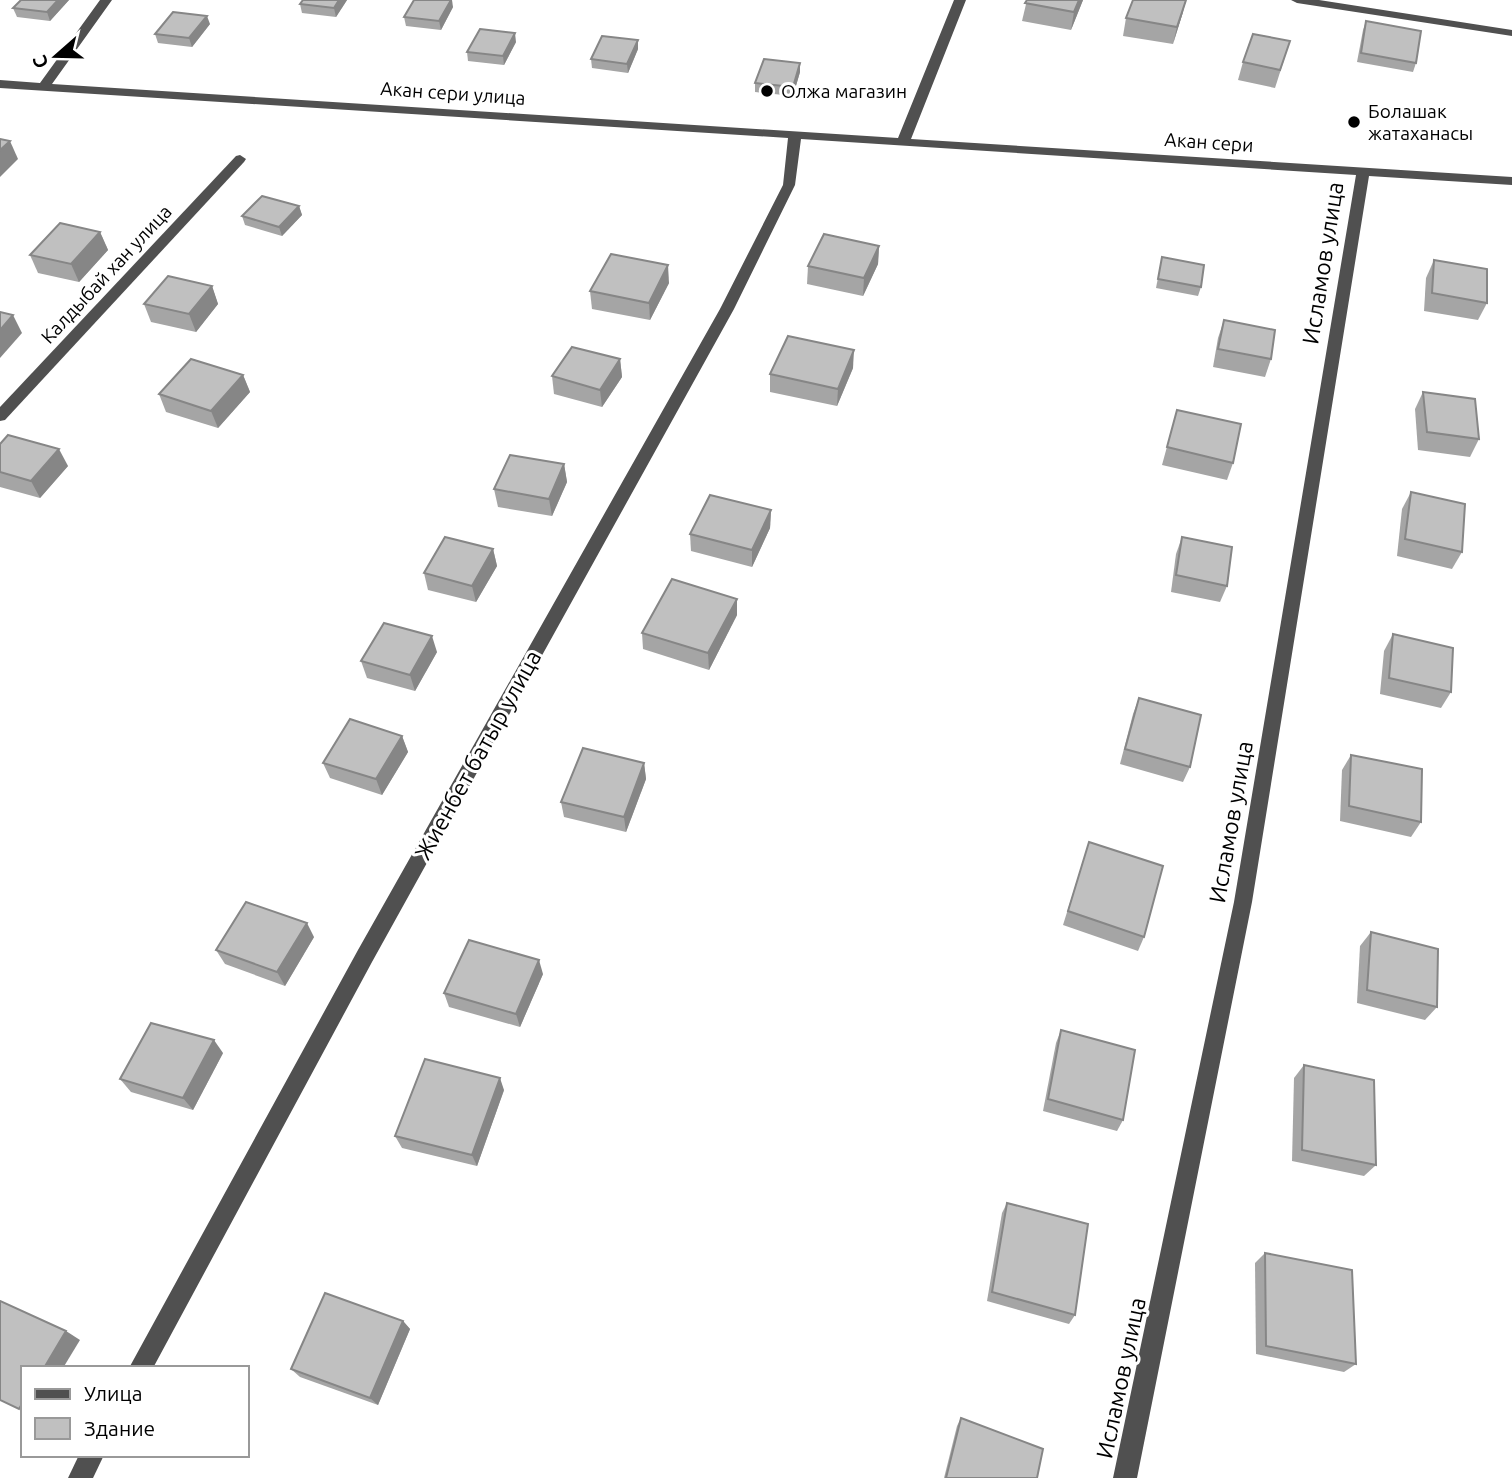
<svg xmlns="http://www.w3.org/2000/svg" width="1512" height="1478" font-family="Ubuntu,sans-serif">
<rect width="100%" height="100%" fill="#fff"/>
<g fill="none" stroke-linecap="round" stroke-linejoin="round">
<g fill="#505050" fill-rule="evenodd">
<path d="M100,0H112L52,84L898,138L954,0H966L911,139L1512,177V185L1369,176L1252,902L1137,1478H1113L1234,902L1356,175L801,139L795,185L734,309L372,962L153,1368H129L358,950L720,309L783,185L788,138L0,88V80L40,83Z"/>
<path d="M1291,0H1319L1512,30V36L1297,3Z"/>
<path d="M240,155L246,159L244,162L5,420L0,421V407L236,156Z"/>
<path d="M79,1455H104L93,1478H68Z"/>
</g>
</g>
<g fill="#a5a5a5">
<path d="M21,0H69L50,21L17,17L13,8Z"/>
<path d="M347,0L336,17L302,13L300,4Z"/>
<path d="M1027,0H1083L1071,30L1022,21Z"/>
<path d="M453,7L441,30L406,26L404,17Z"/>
<path d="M1183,12L1173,44L1123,36L1126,18Z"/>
<path d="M1366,21L1416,63L1413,72L1357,62L1363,30Z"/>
<path d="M210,24L192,47L158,43L155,34Z"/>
<path d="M638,40V49L628,73L592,68L591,59Z"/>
<path d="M1290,41L1275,88L1238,80L1243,62Z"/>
<path d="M516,42L504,65L468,61L467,52Z"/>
<path d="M800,63V72L793,96L755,92V83Z"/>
<path d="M299,206L302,215L282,236L245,225L242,216Z"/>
<path d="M100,232L108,250L79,282L38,273L30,255Z"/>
<path d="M879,246L878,264L863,296L807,284L808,266Z"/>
<path d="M1162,257L1201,287L1198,296L1156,288Z"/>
<path d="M1434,260L1487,303L1478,320L1424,311L1426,278Z"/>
<path d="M669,283L650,320L592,309L590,291Z"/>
<path d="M212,286L218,304L196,332L151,322L144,304Z"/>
<path d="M1224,320L1271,359L1265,377L1213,367L1218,338Z"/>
<path d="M620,359L622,377L602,407L554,394L552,376Z"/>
<path d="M853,368L837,406L770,392V374Z"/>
<path d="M243,375L250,392L218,428L166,412L159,394Z"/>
<path d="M1423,392L1479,439L1470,457L1418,450L1415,409Z"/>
<path d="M1177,410L1233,463L1227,480L1162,465Z"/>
<path d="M0,444L68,466L40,498L0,487Z"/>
<path d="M564,464L567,482L552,516L498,507L494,489Z"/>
<path d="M1411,492L1462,552L1452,569L1397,556L1402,509Z"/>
<path d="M771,510L770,528L752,567L691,551L690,534Z"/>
<path d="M1182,537L1227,586L1220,602L1171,592L1176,554Z"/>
<path d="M493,549L497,566L476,602L428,590L424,573Z"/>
<path d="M737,615L709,670L643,649L642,633Z"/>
<path d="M1393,634L1451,692L1441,708L1380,694L1384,651Z"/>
<path d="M437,652L415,691L367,678L361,661Z"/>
<path d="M1139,698L1190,767L1183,782L1120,764L1133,714Z"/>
<path d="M402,736L408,752L382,795L330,778L323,763Z"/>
<path d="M1351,755L1421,822L1411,837L1340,821L1342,770Z"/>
<path d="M644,763L646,779L626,832L564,817L561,802Z"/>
<path d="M1089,842L1144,937L1138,951L1063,925Z"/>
<path d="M1371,932L1437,1007L1425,1020L1357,1003L1360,946Z"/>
<path d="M314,937L285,986L225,964L216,950Z"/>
<path d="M543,974L520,1027L449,1007L444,993Z"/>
<path d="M1061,1030L1123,1120L1117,1131L1043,1111L1056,1043Z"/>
<path d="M223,1053L193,1110L131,1092L120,1079Z"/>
<path d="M1304,1065L1376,1165L1364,1176L1292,1161L1294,1078Z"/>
<path d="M504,1090L477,1166L402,1148L395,1136Z"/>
<path d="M1007,1203L1075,1315L1069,1324L987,1301L1002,1213Z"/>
<path d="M1265,1253L1356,1364L1344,1372L1256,1354L1255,1263Z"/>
<path d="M403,1321L410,1329L378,1405L300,1377L291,1369Z"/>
<path d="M961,1418L1037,1478H944L957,1426Z"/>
</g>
<g fill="#868686">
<path d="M58,0H69L50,21L47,12Z"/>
<path d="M339,0H347L336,17L334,8Z"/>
<path d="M451,0H452L453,7L441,30L439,21Z"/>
<path d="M1079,0H1083L1071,30L1074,12Z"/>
<path d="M1186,0L1183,12L1173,44L1177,27Z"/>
<path d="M207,16L210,24L192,47L189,38Z"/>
<path d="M515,33L516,42L504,65L503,56Z"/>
<path d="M638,40V49L628,73L627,64Z"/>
<path d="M800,63V72L793,96V87Z"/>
<path d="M10,141L18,159L0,177V150Z"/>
<path d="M299,206L302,215L282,236L279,227Z"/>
<path d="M100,232L108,250L79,282L71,264Z"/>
<path d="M879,246L878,264L863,296L864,278Z"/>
<path d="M668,265L669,283L650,320L649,303Z"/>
<path d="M212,286L218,304L196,332L189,314Z"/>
<path d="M13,315L22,333L0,358V330Z"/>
<path d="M854,350L853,368L837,406L838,389Z"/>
<path d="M620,359L622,377L602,407L600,390Z"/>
<path d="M243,375L250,392L218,428L211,411Z"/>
<path d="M59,449L68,466L40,498L31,481Z"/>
<path d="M564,464L567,482L552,516L549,499Z"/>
<path d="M771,510L770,528L752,567V550Z"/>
<path d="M493,549L497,566L476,602L472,586Z"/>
<path d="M737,599V615L709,670L708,653Z"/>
<path d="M432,636L437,652L415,691L410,675Z"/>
<path d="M402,736L408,752L382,795L376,779Z"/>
<path d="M644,763L646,779L626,832L624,817Z"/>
<path d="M307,923L314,937L285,986L277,972Z"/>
<path d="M539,960L543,974L520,1027L516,1014Z"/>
<path d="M214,1040L223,1053L193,1110L183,1098Z"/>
<path d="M500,1078L504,1090L477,1166L472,1155Z"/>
<path d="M403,1321L410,1329L378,1405L370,1398Z"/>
<path d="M66,1331L80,1340L63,1368H44Z"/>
</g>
<g fill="#c0c0c0" stroke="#868686" stroke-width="2">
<path d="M21,0H58L47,12L13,8Z"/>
<path d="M303,0H339L334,8L300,4Z"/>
<path d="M414,0H451L439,21L404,17Z"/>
<path d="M1027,0H1079L1074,12L1025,3Z"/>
<path d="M1133,0H1186L1177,27L1126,18Z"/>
<path d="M173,12L207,16L189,38L155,34Z"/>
<path d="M1366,21L1421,31L1416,63L1361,53Z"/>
<path d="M480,29L515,33L503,56L467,52Z"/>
<path d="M1253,34L1290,41L1280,70L1243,62Z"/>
<path d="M602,36L638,40L627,64L591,59Z"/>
<path d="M764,59L800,63L793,87L755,83Z"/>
<path d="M0,139L10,141L0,150Z"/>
<path d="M262,196L299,206L279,227L242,216Z"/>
<path d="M60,223L100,232L71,264L30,255Z"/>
<path d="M824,234L879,246L864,278L808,266Z"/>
<path d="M611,254L668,265L649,303L590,291Z"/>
<path d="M1162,257L1204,265L1201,287L1158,279Z"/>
<path d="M1434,260L1487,269V303L1432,293Z"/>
<path d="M168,276L212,286L189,314L144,304Z"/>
<path d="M0,312L13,315L0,330Z"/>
<path d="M1224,320L1275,330L1271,359L1218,349Z"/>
<path d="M788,336L854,350L838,389L770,374Z"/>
<path d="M572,347L620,359L600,390L552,376Z"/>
<path d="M191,359L243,375L211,411L159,394Z"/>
<path d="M1423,392L1475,399L1479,439L1427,432Z"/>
<path d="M1177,410L1241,424L1233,463L1167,447Z"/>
<path d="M8,435L59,449L31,481L0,472V444Z"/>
<path d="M510,455L564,464L549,499L494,489Z"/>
<path d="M1411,492L1465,504L1462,552L1405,539Z"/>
<path d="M710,495L771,510L752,550L690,534Z"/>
<path d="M445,537L493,549L472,586L424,573Z"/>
<path d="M1182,537L1232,547L1227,586L1176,575Z"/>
<path d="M672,579L737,599L708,653L642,633Z"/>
<path d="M384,623L432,636L410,675L361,661Z"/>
<path d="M1393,634L1453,648L1451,692L1389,678Z"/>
<path d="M1139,698L1201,715L1190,767L1125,749Z"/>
<path d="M350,719L402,736L376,779L323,763Z"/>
<path d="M583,748L644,763L624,817L561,802Z"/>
<path d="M1351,755L1422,769L1421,822L1349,806Z"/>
<path d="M1089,842L1163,866L1144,937L1068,911Z"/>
<path d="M246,902L307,923L277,972L216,950Z"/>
<path d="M1371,932L1438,949L1437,1007L1367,990Z"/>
<path d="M469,940L539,960L516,1014L444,993Z"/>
<path d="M151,1023L214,1040L183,1098L120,1079Z"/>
<path d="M1061,1030L1135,1050L1123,1120L1048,1099Z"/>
<path d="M425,1059L500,1078L472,1155L395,1136Z"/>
<path d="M1304,1065L1374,1080L1376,1165L1302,1150Z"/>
<path d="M1007,1203L1088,1224L1075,1315L992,1292Z"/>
<path d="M1265,1253L1352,1270L1356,1364L1266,1346Z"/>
<path d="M325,1293L403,1321L370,1398L291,1369Z"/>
<path d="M0,1301L66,1331L44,1368H23V1402L19,1409L0,1400Z"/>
<path d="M961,1418L1043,1449L1037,1478H946Z"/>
</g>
<g fill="#000" stroke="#fff" stroke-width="2.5">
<circle cx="767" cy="91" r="7"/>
<circle cx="1354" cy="122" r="7"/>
</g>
<g text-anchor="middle" stroke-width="6" stroke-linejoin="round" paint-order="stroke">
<g font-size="19" fill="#000" stroke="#fff" text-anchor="start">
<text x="781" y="98">Олжа магазин</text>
<text x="1368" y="118">Болашак<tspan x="1368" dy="22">жатаханасы</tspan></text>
</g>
<g font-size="19" fill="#000" stroke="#fff">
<text transform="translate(453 93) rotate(4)" y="7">Акан сери улица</text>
<text transform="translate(1209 142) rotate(4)" y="7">Акан сери</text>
<text transform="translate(106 274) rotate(-47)" y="7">Калдыбай хан улица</text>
</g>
<g font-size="23" fill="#000" stroke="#fff">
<text transform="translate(1323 263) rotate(-81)" y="8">Исламов улица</text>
<text transform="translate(478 755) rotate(-61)" y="8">Жиенбет батыр улица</text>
<text transform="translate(1231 822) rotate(-80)" y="8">Исламов улица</text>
<text transform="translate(1121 1378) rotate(-78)" y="8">Исламов улица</text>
</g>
</g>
<rect x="21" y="1366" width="228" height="91" fill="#ffffff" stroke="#999999" stroke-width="2"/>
<rect x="35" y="1389" width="35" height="10" fill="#505050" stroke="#999999" stroke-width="2"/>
<text x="84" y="1401" font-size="21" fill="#000000">Улица</text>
<rect x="35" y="1418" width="35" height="21" fill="#c0c0c0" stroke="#999999" stroke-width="2"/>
<text x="84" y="1436" font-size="21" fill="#000000">Здание</text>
<g transform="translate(56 56) rotate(250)" stroke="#ffffff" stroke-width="5" paint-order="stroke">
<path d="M0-5L12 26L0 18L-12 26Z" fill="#000000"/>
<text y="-10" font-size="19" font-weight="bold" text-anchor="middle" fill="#000000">С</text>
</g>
</svg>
